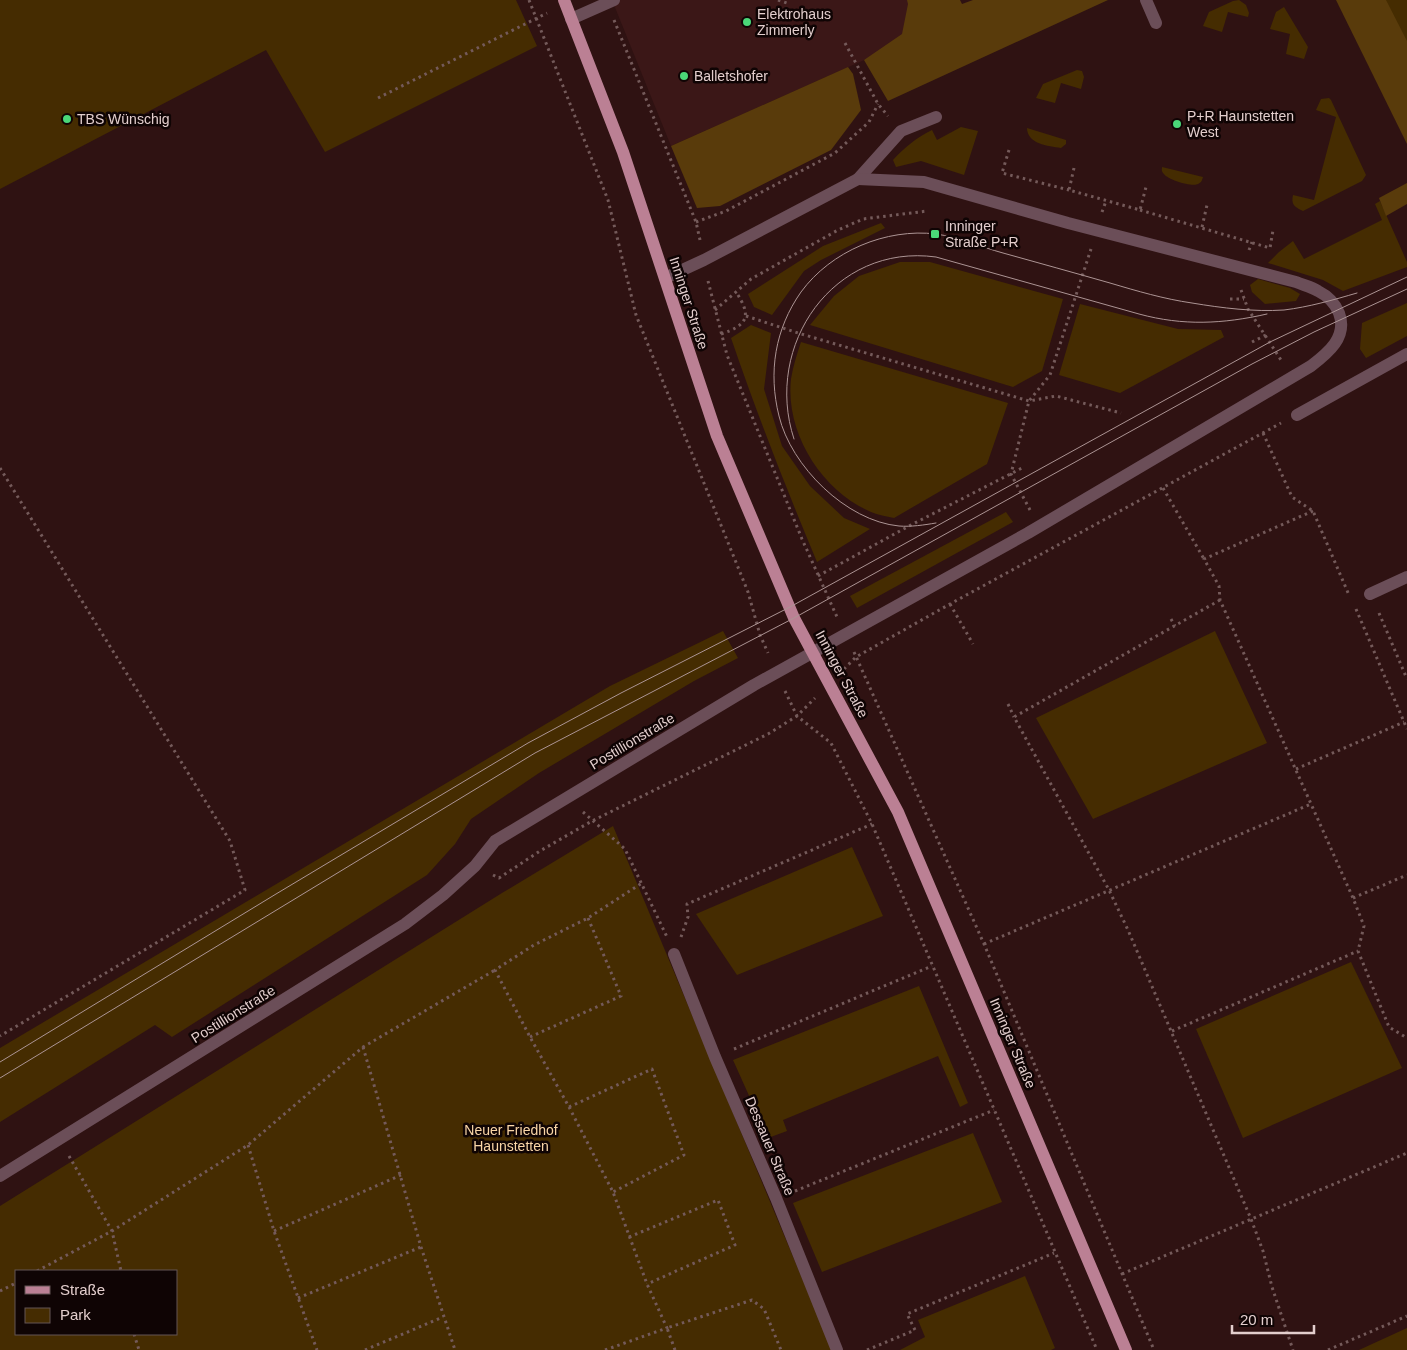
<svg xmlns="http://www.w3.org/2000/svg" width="1407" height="1350" font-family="Arial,sans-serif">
<rect width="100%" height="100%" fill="#2f1212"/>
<path fill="#3b1717" d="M612,0H932L943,25L671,146Z"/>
<g fill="#452c01" fill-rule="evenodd">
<path d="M0,0H516L537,46L325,152L266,50L0,189Z"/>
<path d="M1239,0L1246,5L1249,13L1248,17L1228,12L1222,32L1203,26L1209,12L1233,1Z"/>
<path d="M1380,0H1407V54Z"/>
<path d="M1284,7L1308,47L1304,59L1286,54L1290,34L1270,29L1276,12Z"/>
<path d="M1077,70L1082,71L1084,77L1081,89L1061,83L1055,103L1036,98L1043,84Z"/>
<path d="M1329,98L1331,100L1366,175L1362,181L1303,211C1294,207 1291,204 1293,195L1314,200L1336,117L1316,110L1321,99Z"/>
<path d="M961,127L978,131L964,175L921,161L896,167L893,160C905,147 916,138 932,130L937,140Z"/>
<path d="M1027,128L1066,140V144L1061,148C1048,146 1027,144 1027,128Z"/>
<path d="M1162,167L1203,177C1202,180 1202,182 1198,184C1192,187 1168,180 1164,174C1161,171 1162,170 1162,167Z"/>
<path d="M1380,201L1407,262V267L1343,291L1323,280L1268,263L1279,252L1293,241L1304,259L1382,220L1375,204Z"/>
<path d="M881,223L885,228L821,260L804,271L772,315L754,307L748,294L823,246Z"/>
<path d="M900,262H930L1063,299L1042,371L1013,387L810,325L834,296L859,276Z"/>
<path d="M1258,279L1290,288L1300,294L1296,301L1265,304L1252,292L1250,285Z"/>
<path d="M1407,303V336L1366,358L1360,349L1362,323Z"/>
<path d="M1080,304L1178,329L1221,330L1224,337L1120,393L1059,375Z"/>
<path d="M751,325L771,333L764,389L782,446L810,486L844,518L870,529L817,562C786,488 757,414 731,338Z"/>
<path d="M801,342L1008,403L987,464L894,518C886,516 878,515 871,512C822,491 785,433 791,379C793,366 797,354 801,342Z"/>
<path d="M1006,512L1013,522L857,608L850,596Z"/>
<path d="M723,631L738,658L694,681L539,773L471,819L455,844L427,875L172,1037L155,1025L0,1122V1048L610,686Z"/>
<path d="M1215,631L1267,743L1093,819L1036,718Z"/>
<path d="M613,826L832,1350H0V1206L502,893ZM16,1271H176V1334H16Z"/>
<path d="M852,847L883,916L737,975L696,914Z"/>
<path d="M1351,962L1402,1068L1243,1138L1196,1029Z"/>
<path d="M919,986L968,1103L960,1107L938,1056L783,1120L787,1131L768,1138L733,1060Z"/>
<path d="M973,1133L1002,1202L822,1272L793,1203Z"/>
<path d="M1025,1276L1055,1348L1051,1350H900L925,1337L918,1320Z"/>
<path d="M1407,1328V1350H1359Z"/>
</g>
<g fill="#593b0b">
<path d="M907,0H960L962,4L973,0H1108L888,101L864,60L902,34L908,4Z"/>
<path d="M1336,0H1386L1407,41V144Z"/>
<path d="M848,67L853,74L861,110L831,150L720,206L697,208L671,146Z"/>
<path d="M1407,183V204L1386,216L1379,198Z"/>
</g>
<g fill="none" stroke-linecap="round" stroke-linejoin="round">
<g stroke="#745a5a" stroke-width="3" stroke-dasharray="2.5 4" stroke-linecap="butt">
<path d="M529,0L608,200L636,315L748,592L760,635L768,653"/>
<path d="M778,0L790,4"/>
<path d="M614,20L696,222L700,240"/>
<path d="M845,43L878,104L888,116"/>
<path d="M378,98L547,13"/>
<path d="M1009,150L1002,173L1069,190"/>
<path d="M1074,168L1069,190L1140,210L1146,187"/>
<path d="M1140,210L1270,248L1273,230"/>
<path d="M1102,212L1106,201"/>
<path d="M696,222L726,211L835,153L869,122L878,104"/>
<path d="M1202,227L1207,205"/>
<path d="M1249,250L1252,242"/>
<path d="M708,281L727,355L802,539L837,617"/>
<path d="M1241,290L1248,309L1281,360"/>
<path d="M1230,299H1244"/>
<path d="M715,310L751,279L838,230L863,219L927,211"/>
<path d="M746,316L798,333L1029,401L1056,396L1121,413"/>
<path d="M721,334C748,325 752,316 736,292"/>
<path d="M1252,342L1266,335"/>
<path d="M1263,433L1292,497L1313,511L1349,595"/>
<path d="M0,468L230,841L245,890L0,1036"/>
<path d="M1163,488L1204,559"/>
<path d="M1030,510L1011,474L1029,401L1050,375L1091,249"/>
<path d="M1313,511L1204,559L1219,586L1220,600L1353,898L1364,926L1358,951L1389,1027L1407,1038"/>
<path d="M818,576L909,526L1022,468"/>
<path d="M1220,600L1014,717L1109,890L1128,930L1251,1219L1263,1251L1272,1287L1293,1350"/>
<path d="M950,604L973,644"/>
<path d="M1356,609L1407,729"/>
<path d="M1379,613L1407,679"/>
<path d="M1171,619L1175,626"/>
<path d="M854,652L984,944L1154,1350"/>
<path d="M844,669L856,657L950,604L1281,423"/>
<path d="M785,691L797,716L831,743L872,824L1097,1350"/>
<path d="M1008,704L1014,717"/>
<path d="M1296,769L1404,722"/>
<path d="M583,812L625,849L667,937"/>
<path d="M493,875L499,878L540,851L592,821L768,734L797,716L815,698"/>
<path d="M1353,898L1407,875"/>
<path d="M681,937L688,917L687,904L872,824"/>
<path d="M984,944L1311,804"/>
<path d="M1172,1031L1358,951"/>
<path d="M530,1037L621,996L588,918"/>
<path d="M363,1047L421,1247L455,1350"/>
<path d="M734,1049L932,966"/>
<path d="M569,1107L652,1069L684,1155L613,1192"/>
<path d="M248,1145L274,1231L317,1350"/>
<path d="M69,1156L112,1231L121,1271"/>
<path d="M795,1191L994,1110"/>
<path d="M274,1231L401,1175"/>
<path d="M629,1237L718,1200L735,1245L647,1284"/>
<path d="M37,1271L112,1231L248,1145L363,1047L495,970"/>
<path d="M1122,1274L1407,1153"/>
<path d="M0,1291L16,1283"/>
<path d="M298,1298L421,1247"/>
<path d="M134,1334L139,1350"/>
<path d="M365,1350L443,1317"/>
<path d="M605,1350L667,1328L647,1284L613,1192L569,1107L530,1037L495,970L534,945L588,918L642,883"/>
<path d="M675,1350L667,1328L752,1300L764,1309L781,1350"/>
<path d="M867,1350L915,1330L907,1314L1054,1253"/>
<path d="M1328,1350L1407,1316"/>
</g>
<g stroke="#6b4e58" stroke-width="12">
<path d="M1146,0L1156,23"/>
<path d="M571,19L614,0"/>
<path d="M665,278L704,260L858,179L901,131L936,117"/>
<path d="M1297,415L1407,354"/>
<path d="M1370,594L1407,577"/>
<path d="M674,954L715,1057L776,1198L837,1350"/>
<path d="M0,1176L405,924L443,895L475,866L495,841L754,685L1028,533L1311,366C1328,353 1348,337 1339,313C1335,303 1328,296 1318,291C1312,287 1303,285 1296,282L1068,223L924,182L858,179"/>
</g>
<path stroke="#bb8094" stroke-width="12" d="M564,0L623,152L717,436L794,618L898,812L1126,1350"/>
<g stroke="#ac9494" stroke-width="1">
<path d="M794,439C763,345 834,243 936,257L1139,314C1183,326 1223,324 1267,314"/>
<path d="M936,523C924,525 911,527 899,526C846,521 791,466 779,416C768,372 775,329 801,292C831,251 886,228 936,234C958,237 981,247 1003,253C1039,263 1075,273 1110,283C1137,291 1164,299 1192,303C1222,308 1254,312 1284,310C1309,307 1333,300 1357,293"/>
<path d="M0,1062L276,894L528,743L621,693L790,607L1270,342L1407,277"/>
<path d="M0,1078L535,753L794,618L1252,364L1314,332L1407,289"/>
</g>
</g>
<g fill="#4ad778" stroke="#0f0404" stroke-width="2">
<circle cx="747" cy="22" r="5"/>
<circle cx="684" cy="76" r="5"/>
<circle cx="67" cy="119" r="5"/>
<circle cx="1177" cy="124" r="5"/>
<rect x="930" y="229" width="10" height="10" rx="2.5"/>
</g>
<g text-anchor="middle" stroke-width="5" stroke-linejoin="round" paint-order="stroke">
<g font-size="14" fill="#e3cecd" stroke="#0f0404" text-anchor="start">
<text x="757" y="19">Elektrohaus<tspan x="757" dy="16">Zimmerly</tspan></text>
<text x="694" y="81">Balletshofer</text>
<text x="1187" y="121">P+R Haunstetten<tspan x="1187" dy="16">West</tspan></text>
<text x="77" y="124">TBS Wünschig</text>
<text x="945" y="231">Inninger<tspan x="945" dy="16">Straße P+R</tspan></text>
</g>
<g font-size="14" fill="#e3cecd" stroke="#0f0404">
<text transform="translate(689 303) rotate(72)" y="5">Inninger Straße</text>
<text transform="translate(842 674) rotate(62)" y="5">Inninger Straße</text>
<text transform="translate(632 741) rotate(-31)" y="5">Postillionstraße</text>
<text transform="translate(233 1014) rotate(-32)" y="5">Postillionstraße</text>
<text transform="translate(1013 1043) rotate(67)" y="5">Inninger Straße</text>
<text transform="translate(770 1146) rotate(67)" y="5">Dessauer Straße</text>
</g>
<g font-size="14" fill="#fad6a7" stroke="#0f0404">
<text x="511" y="1135">Neuer Friedhof<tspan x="511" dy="16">Haunstetten</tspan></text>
</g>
</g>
<rect x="15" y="1270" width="162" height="65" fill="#0f0404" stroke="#645554"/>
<rect x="25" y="1286" width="25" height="8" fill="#bb8094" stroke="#645554"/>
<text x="60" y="1295" font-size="15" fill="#e3cecd">Straße</text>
<rect x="25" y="1308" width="25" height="15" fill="#452c01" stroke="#645554"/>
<text x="60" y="1320" font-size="15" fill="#e3cecd">Park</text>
<path d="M1232 1325v8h82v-8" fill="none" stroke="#e3cecd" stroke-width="2.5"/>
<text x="1240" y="1325" font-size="15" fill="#e3cecd" stroke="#0f0404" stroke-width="4" paint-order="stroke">20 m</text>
</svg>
